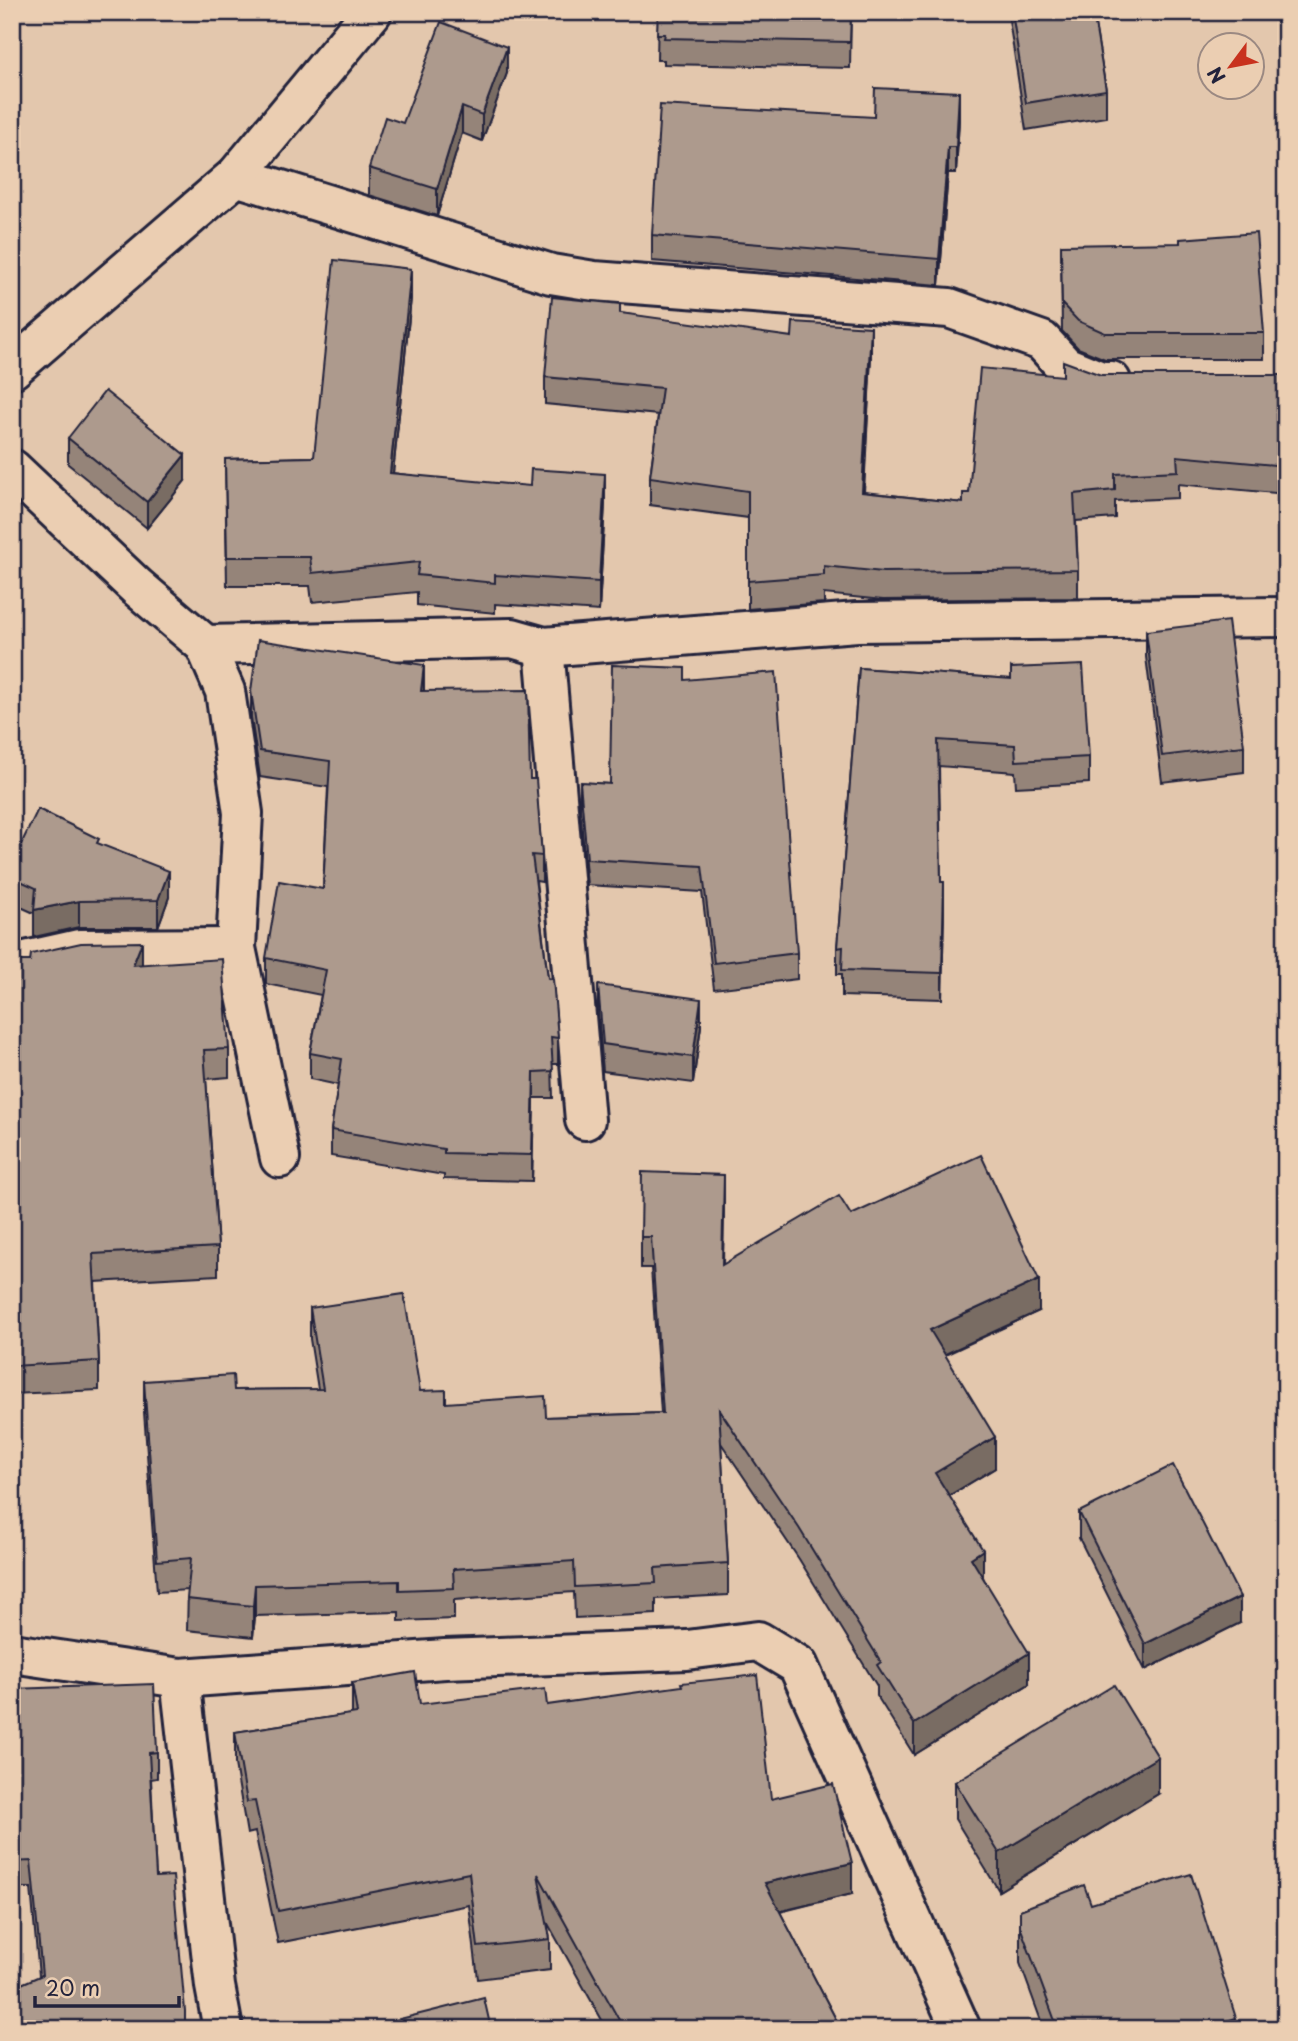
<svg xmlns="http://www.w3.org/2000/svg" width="1298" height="2041" font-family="'Playpen Sans',sans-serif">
<rect width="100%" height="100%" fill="#e3c7ad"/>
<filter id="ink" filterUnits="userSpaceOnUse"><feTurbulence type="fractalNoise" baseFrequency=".0143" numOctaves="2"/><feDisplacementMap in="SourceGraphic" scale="14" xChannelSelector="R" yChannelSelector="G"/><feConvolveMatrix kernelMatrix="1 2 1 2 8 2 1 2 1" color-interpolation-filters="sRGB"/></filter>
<g filter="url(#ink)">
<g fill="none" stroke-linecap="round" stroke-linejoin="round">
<defs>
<g id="minor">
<path d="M236,176L551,274L594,281L949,308L1042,341L1065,366L1101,381H1111"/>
<path d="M12,369L236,176L372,12"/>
<path d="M12,469L137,587L205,645L225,691L243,813L236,948L280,1158"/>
<path d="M205,645L512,638L544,647L857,622L1286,617"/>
<path d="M544,647L585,1120"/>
<path d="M12,964L79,949L236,948"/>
<path d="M12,1653L180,1678L445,1659L687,1650L758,1641L798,1665L961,2029"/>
<path d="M180,1678L215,1986L223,2029"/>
</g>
</defs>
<use href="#minor" stroke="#22223b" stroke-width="44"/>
<use href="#minor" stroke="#ebceb2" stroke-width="38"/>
</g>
<g fill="#958479" stroke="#22223b" stroke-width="2">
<path d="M658,12H851L850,68L664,64V60H657Z"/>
<path d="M1009,12H1093L1106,90V117L1026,130L1009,20Z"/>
<path d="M507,73L482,141L462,133L437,216L369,195V168L403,123Z"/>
<path d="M874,117L959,119L956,173H948L939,285L652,261V235Z"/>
<path d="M1061,245L1264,333V359H1105L1078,348L1062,331Z"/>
<path d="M411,298L393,473L605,503L599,611L495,604V613L417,605V592L312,602L310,586H227L225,459L314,457Z"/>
<path d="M620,313L871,355L864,492L963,503L969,493L1063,376L1101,375H1286V494L1178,484V498L1115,501V518L1076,521L1078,570V598L883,600L824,594V603L748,609V518L650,505V477L658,415L545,404V377Z"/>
<path d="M68,438L185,481L147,528L68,464Z"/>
<path d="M1146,631L1244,746V772L1162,782L1146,657Z"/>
<path d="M859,668L1011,679V668L1089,757V783L1016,787L1015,772L939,766L941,882L944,908L942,999L842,996V974H837V948Z"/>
<path d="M685,679L797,953V979L714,989L702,892L587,885L580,808V782L610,784Z"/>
<path d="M251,691H424L530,779L542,856V882L536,881L548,978L558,1038V1064H552L553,1098H534L532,1181L444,1179V1175L331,1156V1130L338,1085L310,1079V1053L321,995L266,984V958L323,889L328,787L260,777L251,717Z"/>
<path d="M99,844L169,897L158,927H79L34,937V913L12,903V863Z"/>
<path d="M12,961L142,964L229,1049V1077L206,1079L218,1247V1275L95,1282L99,1361V1390L12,1394Z"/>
<path d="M598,985L701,1026L693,1083L603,1071L598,1011Z"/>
<path d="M724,1206L723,1265L851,1215L1039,1311L945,1355L995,1468L949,1496L983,1577L1029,1684L914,1755L877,1696V1686L799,1559L721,1443L728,1563V1595L656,1599V1614L575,1618L574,1592L454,1600V1619L399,1621V1612L255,1616L253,1637L187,1630L188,1590L157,1592L144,1412V1381L234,1390L318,1389L310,1339V1308L420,1391L446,1403L546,1417L661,1413L651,1268H641V1237Z"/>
<path d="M1079,1512L1240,1623L1145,1670L1079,1538Z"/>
<path d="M352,1683L420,1704L547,1705L771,1799L852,1894L780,1912L841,2029H607L547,1922L550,1939V1970L478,1979L469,1905L278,1943L255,1832L247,1834L235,1764V1732L352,1714Z"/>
<path d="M12,1689L157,1752V1778L151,1779L156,1877L185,2029L39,1976L31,1888H12Z"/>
<path d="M955,1782L1158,1794L999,1891L955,1819Z"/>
<path d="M1091,1904L1236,2029H1044L1020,1963V1910Z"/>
</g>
<g fill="#796c63" stroke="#22223b" stroke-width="2">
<path d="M507,47V73L482,141V115Z"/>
<path d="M959,92V119L956,173V147Z"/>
<path d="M462,107V133L437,216V189Z"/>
<path d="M948,147V173L939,285V259Z"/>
<path d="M411,269V298L390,502V473Z"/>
<path d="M871,327V355L862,520V492Z"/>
<path d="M185,455V481L147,528V502Z"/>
<path d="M605,474V503L599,611V582Z"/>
<path d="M424,665V691H421Z"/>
<path d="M169,871V897L158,927V900Z"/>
<path d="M944,882V908L942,999V973Z"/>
<path d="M79,901V927L34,937V910Z"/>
<path d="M142,942V970L133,965Z"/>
<path d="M701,999V1026L693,1083V1057Z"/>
<path d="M534,1072V1098L532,1181V1155Z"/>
<path d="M724,1175V1206L722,1296V1265Z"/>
<path d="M1039,1280V1311L930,1361V1330Z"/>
<path d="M995,1437V1468L935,1504V1473Z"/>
<path d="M983,1550V1582L971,1558Z"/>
<path d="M255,1585V1616L253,1637V1606Z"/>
<path d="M1240,1597V1623L1145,1670V1644Z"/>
<path d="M1029,1653V1684L914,1755V1724Z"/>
<path d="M1158,1757V1794L999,1891V1853Z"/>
<path d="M852,1863V1894L765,1915V1883Z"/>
<path d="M1236,2018V2029H1201Z"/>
</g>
<g fill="#ad9a8d" stroke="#22223b" stroke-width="2">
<path d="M658,12H851L850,42L664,38L665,34H657Z"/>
<path d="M1012,12H1093L1106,90L1026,103Z"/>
<path d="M441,22L507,47L482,115L462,107L437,189L369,168L385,117L403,123Z"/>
<path d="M875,88L959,92L956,147H948L939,259L652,235L660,105L874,117Z"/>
<path d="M1256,233L1264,333H1105L1078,321L1062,304L1061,245L1180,243V239Z"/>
<path d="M334,260L411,269L390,473L530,486L531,469L605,474L599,582L495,575V583L417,575L419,562L312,573L310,557H227L225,459L314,457Z"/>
<path d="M552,297L620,304V313L792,337L793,322L871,327L862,492L963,503V493H969L980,368L1063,376V361L1101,375H1286V466L1177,456L1178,471L1115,474V490L1074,494L1078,570L883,572L824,566V575L748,581V491L650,477L662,388L545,377Z"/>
<path d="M105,391L185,455L147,502L68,438Z"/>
<path d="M1228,621L1244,746L1162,756L1146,631Z"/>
<path d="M258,640L424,665L421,691L528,690L530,779H536L542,856L532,855L548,978L553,979L558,1038L551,1037L553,1071L534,1072L532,1155L444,1153V1149L331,1130L342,1059L310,1053L326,970L266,958L279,881L323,889L330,761L260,751L251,691Z"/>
<path d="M612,665L685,668V680L776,672L797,953L714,963L702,866L587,859L580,782L610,784Z"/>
<path d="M1083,665L1089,757L1016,761L1015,745L938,740L941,882H944L942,973L842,970L843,947L837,948L859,668L1011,679V668Z"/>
<path d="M38,809L99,839L97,843L169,871L158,900L79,901L34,910L36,888L12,877V863Z"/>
<path d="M142,942L133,965L222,959L229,1049L204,1050L218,1247L93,1254L99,1361L12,1366V961H30L31,954L81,943Z"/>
<path d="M598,985L701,999L693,1057L603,1044Z"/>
<path d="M981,1155L1039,1280L930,1330L995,1437L935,1473L983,1550L971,1558L1029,1653L914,1724L877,1665L881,1662L799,1528L719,1409L728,1563L655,1568L656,1583L575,1587L574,1561L453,1569L454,1588L399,1590V1581L255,1585L253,1606L187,1599L191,1558L157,1561L144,1381L233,1375L234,1390L323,1389L310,1308L404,1294L420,1391L446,1390V1403L545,1396L546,1417L663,1413L651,1237H641L642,1172L724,1175L722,1265L839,1196L851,1215Z"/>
<path d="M1173,1465L1240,1597L1145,1644L1079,1512Z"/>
<path d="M415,1672L420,1704L545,1689L547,1705L682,1686L681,1683L757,1675L771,1799L833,1784L852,1863L765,1883L841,2029H624L538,1874L550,1939L478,1947L469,1873L278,1911L255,1801L247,1802L235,1732L357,1713L352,1683Z"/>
<path d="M154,1684L157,1752L149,1753L156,1877L173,1876L185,2011V2029H12V1988L42,1975L31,1861L12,1862V1796H14L12,1767V1689Z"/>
<path d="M1114,1685L1158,1757L999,1853L955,1782Z"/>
<path d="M1191,1874L1236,2018L1201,2029H1058L1020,1926V1910L1084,1885L1091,1904Z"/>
<path d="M484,1998L491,2029H348L376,2025Z"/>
</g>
</g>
<rect width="1298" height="2041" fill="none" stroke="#ebceb2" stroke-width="42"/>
<rect x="21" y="21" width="1256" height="1999" fill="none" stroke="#22223b" stroke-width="2.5" filter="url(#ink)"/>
<g transform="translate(1231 66) rotate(238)"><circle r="33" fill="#ebceb2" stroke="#9b8982" stroke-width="2"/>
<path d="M0-5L12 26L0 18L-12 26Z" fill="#c8321e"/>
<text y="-10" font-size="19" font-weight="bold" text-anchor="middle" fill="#22223b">N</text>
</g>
<path d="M35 1996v10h144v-10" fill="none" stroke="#22223b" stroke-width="3.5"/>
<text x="46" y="1996" font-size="21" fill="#22223b" stroke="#ebceb2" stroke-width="5" paint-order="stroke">20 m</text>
</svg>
